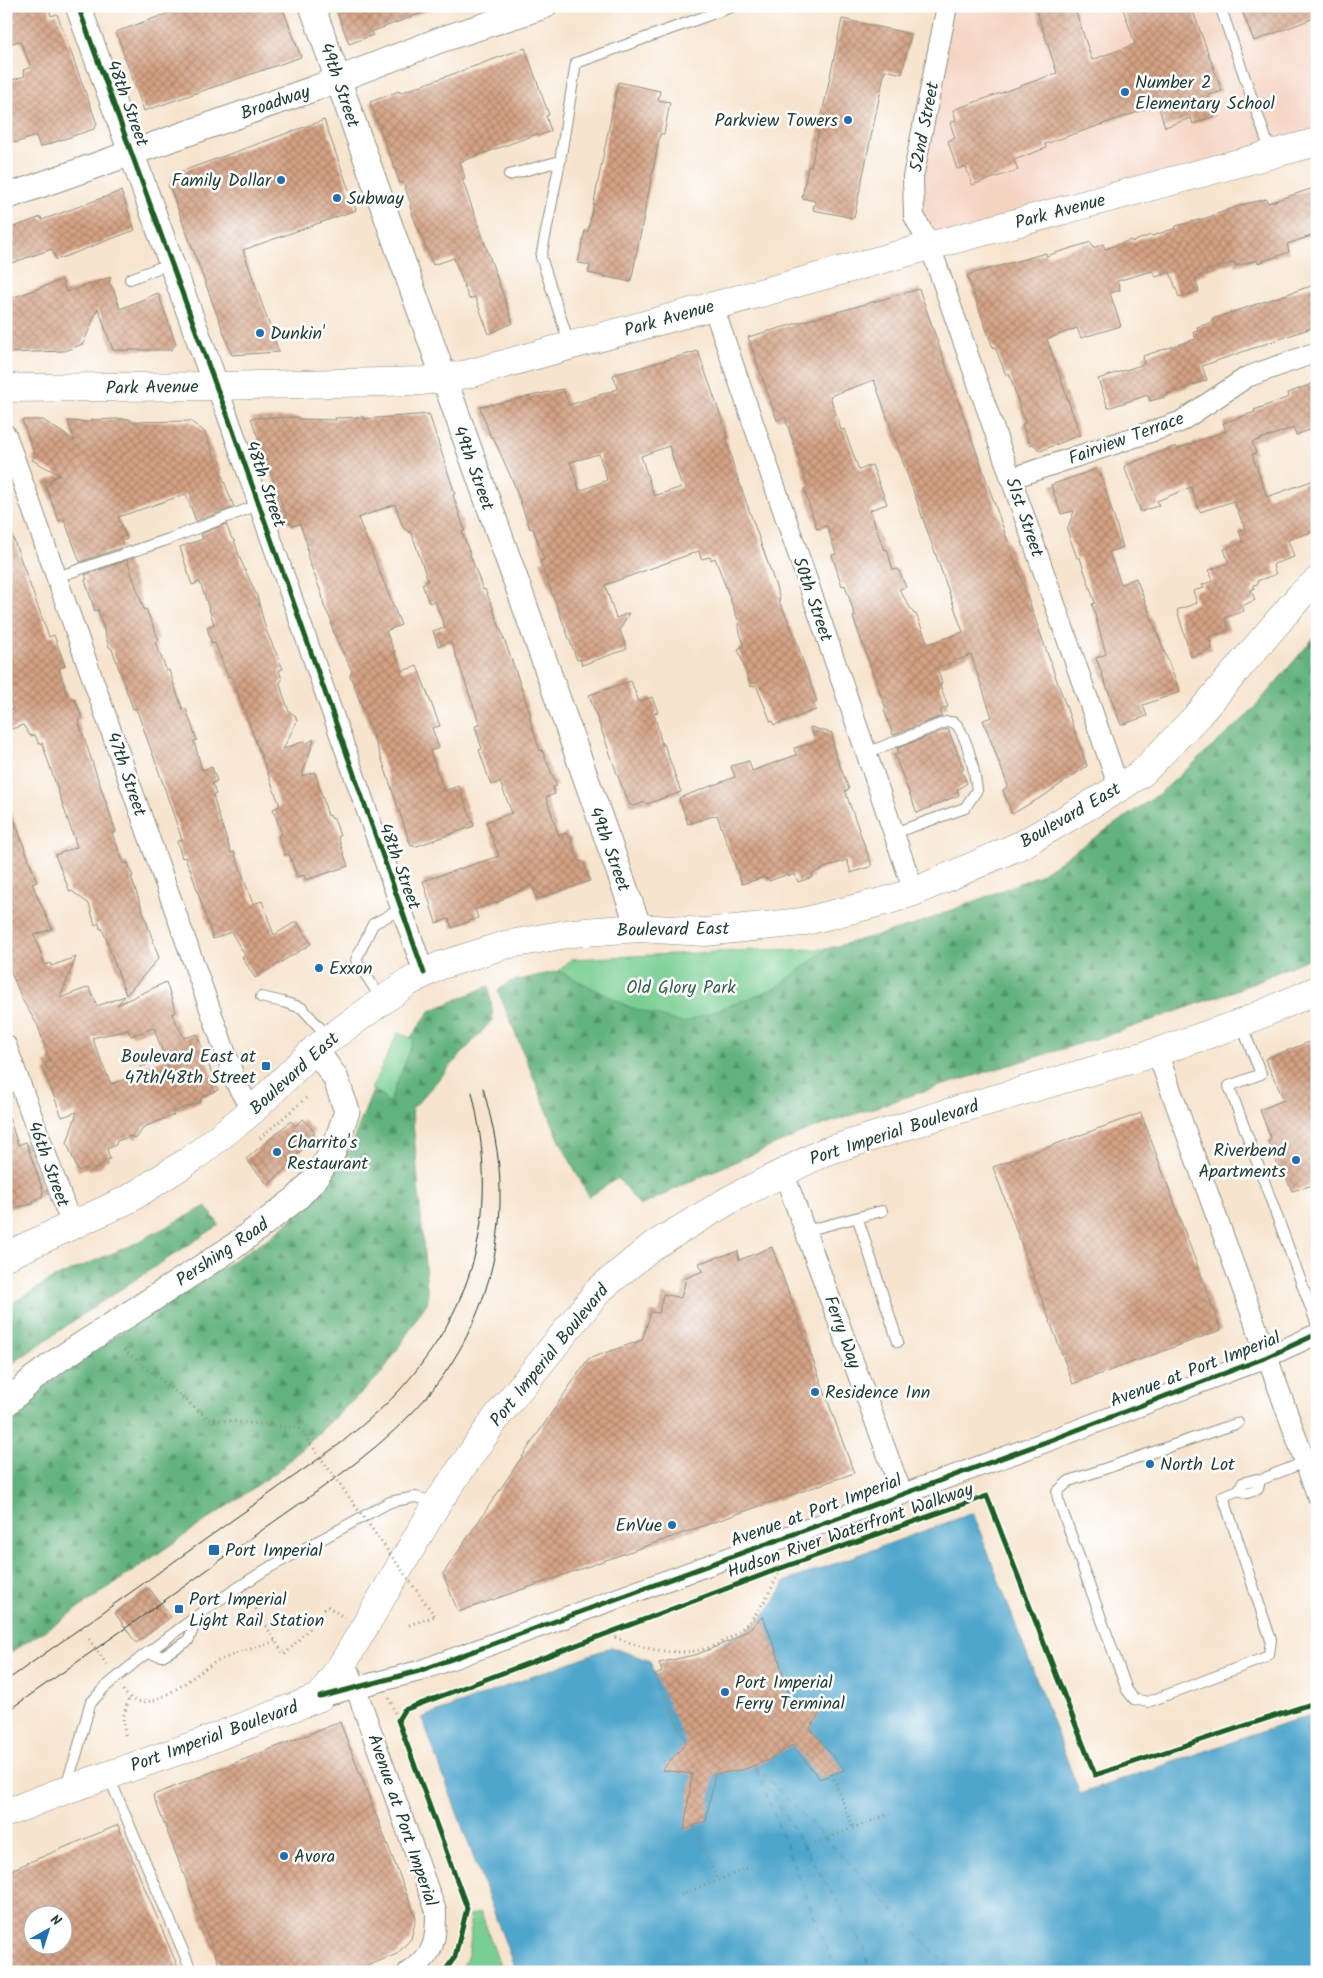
<svg xmlns="http://www.w3.org/2000/svg" width="1323" height="1978" font-family="Kalam,sans-serif">
<defs>
<pattern id="forest-firs" width="22" height="20" patternUnits="userSpaceOnUse" patternTransform="scale(1.25)"><rect width="22" height="20" fill="#62b27d"/><path d="M5 1l3.5 6h-7zM16 11l3.5 6h-7z" fill="#509267"/></pattern>
<pattern id="building-cross-hatch" width="8" height="8" patternUnits="userSpaceOnUse" patternTransform="scale(1.25)"><rect width="8" height="8" fill="#d5a284"/><path d="M0 0l8 8M0 8l8-8" fill="none" stroke="#ac856d"/></pattern>
</defs>
<rect width="100%" height="100%" fill="#fff"/>
<filter id="ink" filterUnits="userSpaceOnUse"><feTurbulence type="fractalNoise" baseFrequency=".02" numOctaves="2"/><feDisplacementMap in="SourceGraphic" scale="10" xChannelSelector="R" yChannelSelector="G"/><feConvolveMatrix kernelMatrix="1 2 1 2 8 2 1 2 1" color-interpolation-filters="sRGB"/></filter>
<filter id="wash" filterUnits="userSpaceOnUse"><feTurbulence type="fractalNoise" baseFrequency=".0096" numOctaves="4" result="noise"/><feDisplacementMap in="SourceGraphic" scale="20" xChannelSelector="R" yChannelSelector="G"/><feGaussianBlur stdDeviation="1.12" result="paint"/><feColorMatrix in="noise" values="0 0 0 0 0 0 0 0 0 0 0 0 0 0 0 0 0 1.4 0 .05"/><feComposite in="paint" operator="in"/></filter>
<g filter="url(#wash)">
<rect width="100%" height="100%" fill="#f7e4ce"/>
<path fill="#f5d3c1" d="M950,6H1317V154L930,257L914,177Z"/>
<g fill="url(#forest-firs)" stroke="#407858">
<path d="M1317,634V955L1236,990L1124,1030L918,1093L814,1128L711,1172L640,1206L618,1178L589,1197L558,1137L498,991L509,982L559,971L632,1008L776,988L826,949L915,925L1040,875L1159,794L1249,714Z"/>
<path d="M489,986L493,1019L412,1109L428,1301L382,1373L278,1471L60,1621L6,1655V1421L21,1405L78,1360L273,1235L300,1212L347,1155L374,1088L430,1011Z"/>
<path d="M206,1206L219,1225L92,1308L6,1368V1307L52,1279L132,1245Z"/>
</g>
<g fill="#79cf93" stroke="#4c8664">
<path d="M826,949L776,988L683,1023L632,1008L559,971L572,959L759,950Z"/>
<path d="M398,1033L414,1039L389,1103L385,1101L383,1095L371,1089Z"/>
<path d="M481,1912L502,1972H459C472,1955 472,1936 469,1916Z"/>
</g>
<path fill="#4fa6cc" stroke="#377280" d="M973,1513L1080,1794L1317,1713V1972H516L422,1718L611,1647L650,1661L655,1675C670,1669 684,1661 698,1655C741,1634 763,1628 785,1582Z"/>
<g fill="none" stroke-linecap="round" stroke-linejoin="round">
<g stroke="#306269" stroke-width="1" stroke-dasharray="6 5" stroke-linecap="butt">
<path d="M755,1765L953,1972"/>
<path d="M756,1768L864,1946L869,1972"/>
<path d="M757,1771L831,1959L832,1972"/>
</g>
</g>
<g id="blocks">
<g fill="url(#building-cross-hatch)" fill-rule="evenodd">
<path d="M6,6H48L51,16L57,14L97,124L94,129L40,147L36,136L15,143V141L6,144V82L25,76L23,70L31,67L20,41L12,43L6,28Z"/>
<path d="M188,6H282L301,57L144,111L116,32Z"/>
<path d="M335,6H435V8L371,32L373,35L349,44Z"/>
<path d="M1035,6H1074L1092,60L1135,44L1122,6H1191L1222,91L1207,96L1215,116L1193,124L1191,118L1165,127L1158,105L1045,144L1046,148L1014,160L1018,170L972,185L966,167L957,169L948,141L955,138L950,123L956,120L953,110L1057,73Z"/>
<path d="M1254,6H1317V17L1254,41L1242,11Z"/>
<path d="M842,19L911,34L902,74L885,70L854,218L813,210L815,201L802,198L808,166L811,167Z"/>
<path d="M525,48L549,115L546,116L551,131L538,136L537,134L460,162L465,178L462,179L513,323L489,334L475,297L469,299L454,258L433,265L413,216L410,206L411,204L403,182L400,183L370,102L399,91L400,93Z"/>
<path d="M618,82L660,91L658,100L670,102L664,134H660L631,282L588,273L590,265L578,263L585,231L588,232Z"/>
<path d="M324,120L356,210L243,250L279,352L232,355L169,185L174,174Z"/>
<path d="M1317,187V234L1287,244L1289,252L1258,263L1257,260L1236,266L1235,262L1206,271L1207,273L1195,278L1199,291L1179,297L1170,272L1156,277L1152,271L1117,281L1120,290L1110,293L1121,326L1081,338L1077,328L1047,339L1080,435L1040,451L1033,444L1030,445L1022,424L1025,423L1009,373L1006,375L995,347L993,348L967,275L1046,253V256L1091,242L1093,248L1103,244L1105,249L1131,240L1132,242L1151,235L1152,236L1176,228V226L1206,218L1245,204L1266,199L1268,203Z"/>
<path d="M121,191L135,230L56,260L52,249L6,265V230L41,217L42,220Z"/>
<path d="M111,277L109,283L114,290L120,309L158,293L176,344L171,350H113L98,308L83,344L64,351L6,353V300L62,280L66,292Z"/>
<path d="M1317,284V326L1202,366L1207,380L1167,394L1168,396L1150,401L1148,395L1108,408L1098,379L1144,364L1143,356L1196,339L1193,332L1198,331L1197,327L1213,322L1212,319Z"/>
<path d="M919,289L1087,766L1045,795L1012,814L1003,790L1008,786L983,720L992,717L971,655L937,668L942,683L940,685L948,707L940,710L942,716L893,735L884,710L886,709L853,617L855,616L845,585L842,586L832,555L836,554L827,526L817,529L804,489L808,487L785,417L777,420L748,337ZM874,380L963,632L928,644L916,614H914L899,589L906,587L898,569L893,570L887,549L884,550L870,510L887,504L872,465L859,470L844,429L841,430L830,396Z"/>
<path d="M698,351L728,437H726L734,468L769,566L780,599H778L792,629L817,702L813,703L816,710L774,725L773,721L771,722L756,685L751,687L738,649L744,646L738,625H740L715,558L711,560L710,557L701,559L699,551L605,585L616,618L629,613L620,630L627,649L582,665L580,659L577,660L540,561L544,560L533,528L530,529L514,484L493,437L491,438L480,407L563,389L569,405L618,389L613,375ZM669,446L682,487L654,496L641,456ZM599,454L607,480L580,491L570,462Z"/>
<path d="M1317,382V427L1296,435L1293,428L1252,442L1256,453L1252,454L1267,497L1317,479V530L1288,540L1294,557L1274,564L1273,566L1276,574L1257,581L1258,584L1253,585L1254,589L1251,590L1255,600L1242,606L1244,611L1225,618L1229,630L1209,637L1212,649L1191,657L1177,610L1197,603L1193,591L1204,588L1202,585L1213,581L1209,570L1229,563L1224,549L1243,542L1239,531L1245,529L1234,501L1200,512L1191,487L1157,501L1159,505L1141,512L1124,466L1176,446L1177,449L1226,431L1223,423L1255,412L1254,410L1289,397L1288,393Z"/>
<path d="M429,414L455,494L453,495L465,531L462,532L483,590L485,589L492,606L516,672L531,716L529,717L540,751L542,750L557,786L553,787L555,794L546,797L559,836L566,833L568,837H570L579,862L583,861L590,881L537,899L532,885L503,898V900L475,909L478,918L452,928L449,919L436,923L423,881L499,856L486,822L512,813L500,782L491,785L479,750L482,749L475,726L480,725L453,647L450,642L438,646L433,631L445,628L435,601L429,603L422,584L428,581L412,534L403,528L395,504L358,518L401,625L386,631L402,671L417,666L440,726L432,728L439,748L430,751L444,791L459,786L474,826L414,847V845L411,846L383,763L352,680L350,676L352,671L335,636L331,624L332,622L324,606L322,595L308,558L307,544L300,524L292,526L291,523L289,524L251,418L298,417L299,419L336,420L335,418L364,417V419Z"/>
<path d="M116,419H129L132,422L190,421L205,432L234,507L196,521L186,494L118,517L127,539L121,541L123,547L80,562L64,519L59,521L44,482L60,475L32,460L35,455L22,420H43L75,441L68,421L90,422L92,420Z"/>
<path d="M1096,469L1097,473L1100,472L1123,547L1109,552L1121,584L1136,578L1180,692L1143,705L1147,716L1121,725L1096,658L1106,654L1092,604L1095,603L1080,558H1077L1067,530L1074,511L1061,514L1051,485Z"/>
<path d="M226,524L232,539L234,540L241,561L257,596L266,630L283,669L279,670L282,680L280,683L282,691L289,712L295,715L297,721L283,749L305,741L306,744L314,739L302,776L315,772L328,816L330,815L332,819L334,818L340,836L338,837L348,866L306,880L304,875L297,877L289,854L285,855L278,835L282,834L273,809L280,806L233,681L230,676L228,677L215,643L212,644L207,627L214,624L200,582L192,585L180,547L203,539L201,534Z"/>
<path d="M6,527H9L49,637L54,635L65,666L59,668L68,698L75,699L82,718L78,720L116,832L112,833L124,864L128,863L133,877H131L159,958L126,995L102,928L100,929L99,923L95,925L89,904L72,891L70,892L55,855L77,847L42,743L39,744L35,735L30,736L23,725L6,731V711L13,709L6,689Z"/>
<path d="M127,560L144,610L146,609L159,640L155,642L167,671L169,670L183,710L186,709L197,740L194,741L202,770L212,767L217,781L212,783L216,794L213,795L218,813L231,853L234,852L253,904L262,901L274,935L297,921L311,944L255,978L242,957L245,955L231,932L213,939L190,868H189L185,857L182,858L177,841L182,840L158,769L136,708L133,709L112,649L109,647L98,610L95,611L85,580L87,579L85,575Z"/>
<path d="M631,681L639,702L652,697L658,712L654,713L662,745L664,744L681,792L647,804L645,802L634,806L630,805L619,779L589,695Z"/>
<path d="M810,727L832,733L834,751L849,789L845,791L872,866L851,873L847,860L827,867L812,874L813,877L798,882L795,874L789,876L788,874L769,881L768,878L765,879V877L742,884L717,815L688,824L679,798L735,777L731,766L749,761L752,771L796,755L794,748L816,742Z"/>
<path d="M948,729L964,769L961,770L967,783L957,790L959,795L917,813L894,754L899,753L897,748Z"/>
<path d="M6,803H8L37,882L32,884L52,929L34,935L45,965L50,963L51,966L76,957L60,998L89,987L97,1006L125,996L117,1005L166,982L176,1012L172,1014L184,1038L197,1034L218,1090L202,1097L200,1102L172,1112L174,1115L144,1127L136,1139L131,1136L117,1141L116,1145L107,1149L110,1159L105,1161L101,1167L90,1171L86,1168L78,1171L67,1143L77,1112L62,1117L44,1071L47,1070L45,1063L50,1061L38,1026L23,1001L6,960ZM154,1028L165,1059L140,1067L143,1073L111,1084L92,1038L128,1030L131,1036Z"/>
<path d="M1317,1039V1184L1292,1191L1285,1175L1282,1176L1268,1141L1271,1139L1260,1110L1284,1100L1265,1059Z"/>
<path d="M1141,1113L1221,1330L1073,1384L993,1167Z"/>
<path d="M6,1117H9L18,1145L26,1142L43,1191L42,1197L33,1201V1204L6,1209Z"/>
<path d="M303,1119L315,1132L311,1135L315,1139L289,1161L291,1164L268,1185L246,1159L291,1121L295,1126Z"/>
<path d="M772,1247L854,1473L458,1612L443,1574L588,1359L642,1340L651,1312L659,1313L663,1294L681,1298L686,1278L703,1271L699,1263L738,1251L739,1260Z"/>
<path d="M149,1588L171,1617L136,1643L115,1613Z"/>
<path d="M763,1616L779,1659L790,1705L825,1707L810,1728L844,1770L820,1779L792,1745L769,1760L742,1770L715,1774L706,1821L684,1830L692,1774L662,1770L686,1743L655,1675L662,1672L659,1663L698,1654L732,1640L752,1627Z"/>
<path d="M340,1722L416,1918L411,1939L397,1954L352,1972H222L153,1795Z"/>
<path d="M118,1825L180,1972H6V1872ZM32,1916H62V1946H32Z"/>
</g>
</g>
</g>
<g filter="url(#ink)">
<use href="#blocks" fill-opacity="0" stroke="#8b9081" stroke-width="1"/>
<g fill="none" stroke-linecap="round" stroke-linejoin="round">
<defs>
<g id="service">
<path d="M1220,6L1271,153"/>
<path d="M560,161L541,257L570,346"/>
<path d="M509,175L560,161L576,63L734,6"/>
<path d="M130,279L171,263"/>
<path d="M57,577L169,539L258,505"/>
<path d="M866,753L946,722C950,722 954,721 957,725C968,740 975,772 977,790L965,808L894,833"/>
<path d="M261,997L283,1002L302,1008L329,1038"/>
<path d="M382,1000L356,960L373,924L401,909"/>
<path d="M1241,1024L1261,1074L1229,1086L1317,1325"/>
<path d="M858,1219L898,1342"/>
<path d="M805,1231L882,1211"/>
<path d="M1238,1423L1069,1481L1057,1492L1058,1499L1127,1690L1134,1699L1148,1702L1264,1658L1269,1654L1271,1640L1223,1496L1239,1490"/>
<path d="M1260,1480L1258,1489L1247,1493L1239,1490L1242,1483L1257,1479L1260,1480L1305,1462"/>
<path d="M147,1653L162,1656L188,1641L198,1616"/>
<path d="M109,1777L192,1972"/>
<path d="M65,1787L76,1756L90,1704L104,1688L139,1659L213,1604L265,1570L390,1502L415,1497L437,1502"/>
</g>
<g id="minor">
<path d="M947,6L913,177L914,216L930,246L1119,788"/>
<path d="M713,306L914,892"/>
<path d="M216,386L227,414L424,973"/>
<path d="M6,435L237,1085L252,1111"/>
<path d="M1012,478L1180,422L1247,377L1317,352"/>
<path d="M6,1045L72,1226"/>
<path d="M1157,1052L1317,1495"/>
<path d="M783,1171L902,1494"/>
<path d="M351,1675L436,1911C436,1940 435,1956 408,1972"/>
<path d="M320,1697L419,1671L1051,1440L1267,1357L1317,1334"/>
</g>
<g id="tertiary">
<path d="M78,6L216,386"/>
<path d="M312,6L639,928"/>
<path d="M6,197L313,89L440,40L544,6"/>
<path d="M6,1404L34,1378L61,1358L233,1247L297,1198L314,1180L334,1150L347,1111L335,1077L315,1049"/>
</g>
<path id="secondary" d="M6,388L216,386L422,381L468,374L930,246L1317,142"/>
<g id="primary">
<path d="M6,1256L129,1199L193,1158L252,1111L315,1049L407,983L439,966L505,945L572,933L639,928L705,932L802,922L889,900L914,892L1023,844L1119,788L1142,773L1199,714L1300,596L1317,581"/>
<path d="M6,1813L63,1791L198,1744L320,1697L345,1660L438,1502L496,1418L599,1290L651,1247L731,1199L824,1152L957,1110L1157,1052L1241,1023L1317,990"/>
</g>
</defs>
<use href="#service" stroke="#8b9081" stroke-width="12"/>
<use href="#minor" stroke="#8b9081" stroke-width="22"/>
<use href="#tertiary" stroke="#8b9081" stroke-width="27"/>
<use href="#secondary" stroke="#8b9081" stroke-width="29"/>
<use href="#primary" stroke="#8b9081" stroke-width="29"/>
<g stroke="#8b9081" stroke-width="3" stroke-dasharray="1 4" stroke-linecap="butt">
<path d="M260,1138L306,1098"/>
<path d="M124,1350L209,1419L299,1428"/>
<path d="M932,1504V1516"/>
<path d="M248,1596L284,1655L308,1630L327,1606L345,1618"/>
<path d="M409,1625L435,1616"/>
<path d="M606,1633C659,1658 718,1665 757,1612C767,1599 774,1583 781,1568"/>
<path d="M89,1639L107,1665"/>
<path d="M123,1690C146,1724 192,1674 216,1662C234,1653 256,1648 275,1641"/>
<path d="M389,1698L398,1720"/>
<path d="M125,1735L123,1718L129,1698"/>
<path d="M832,1774L853,1828"/>
<path d="M694,1826L717,1880"/>
<path d="M815,1843L886,1815"/>
<path d="M681,1895L751,1867"/>
<path d="M444,1972L455,1957L467,1908L398,1720L404,1710L781,1568L987,1496L1095,1775L1317,1702"/>
</g>
<use href="#service" stroke="#fff" stroke-width="10"/>
<use href="#minor" stroke="#fff" stroke-width="20"/>
<use href="#tertiary" stroke="#fff" stroke-width="25"/>
<use href="#secondary" stroke="#fff" stroke-width="28"/>
<use href="#primary" stroke="#fff" stroke-width="28"/>
<g stroke="#1f3d34" stroke-width="1">
<path d="M6,1681L341,1443C360,1427 380,1411 398,1392C479,1303 499,1208 472,1092"/>
<path d="M6,1712C90,1653 175,1594 258,1533C311,1495 368,1459 413,1412C471,1352 502,1271 500,1189C500,1155 492,1121 483,1088"/>
</g>
<path stroke="#8b9081" stroke-width="3" stroke-dasharray="1 4" stroke-linecap="butt" d="M299,1428L435,1616"/>
<defs>
<g id="cycleway">
<path d="M78,6L216,386L227,414L424,973"/>
<path d="M320,1697L419,1671L1051,1440L1267,1357L1317,1334"/>
<path d="M444,1972L455,1957L467,1908L398,1720L404,1710L781,1568L987,1496L1095,1775L1317,1702"/>
</g>
</defs>
<use href="#cycleway" stroke="#fff" stroke-width="8"/>
<use href="#cycleway" stroke="#1b5e20" stroke-width="5"/>
</g>
</g>
<g fill="#1f6fb2" stroke="#fff" stroke-width="2">
<circle cx="1125" cy="92" r="5"/>
<circle cx="848" cy="120" r="5"/>
<circle cx="281" cy="180" r="5"/>
<circle cx="337" cy="198" r="5"/>
<circle cx="260" cy="333" r="5"/>
<circle cx="319" cy="968" r="5"/>
<rect x="261" y="1061" width="10" height="10" rx="2.5"/>
<circle cx="277" cy="1152" r="5"/>
<circle cx="1296" cy="1160" r="5"/>
<circle cx="815" cy="1392" r="5"/>
<circle cx="1150" cy="1464" r="5"/>
<circle cx="672" cy="1525" r="5"/>
<rect x="208" y="1544" width="12" height="12" rx="2.5"/>
<rect x="174" y="1604" width="10" height="10" rx="2.5"/>
<circle cx="725" cy="1692" r="5"/>
<circle cx="284" cy="1856" r="5"/>
</g>
<g text-anchor="middle" stroke-width="5" stroke-linejoin="round" paint-order="stroke">
<g font-size="18" fill="#1f3d34" stroke="#fff" text-anchor="start">
<text x="1135" y="88">Number 2<tspan x="1135" dy="21">Elementary School</tspan></text>
<text x="838" y="126" text-anchor="end">Parkview Towers</text>
<text x="271" y="186" text-anchor="end">Family Dollar</text>
<text x="347" y="204">Subway</text>
<text x="270" y="339">Dunkin'</text>
<text x="329" y="974">Exxon</text>
<text x="256" y="1062" text-anchor="end">Boulevard East at<tspan x="256" dy="21">47th/48th Street</tspan></text>
<text x="287" y="1148">Charrito's<tspan x="287" dy="21">Restaurant</tspan></text>
<text x="1286" y="1156" text-anchor="end">Riverbend<tspan x="1286" dy="21">Apartments</tspan></text>
<text x="825" y="1398">Residence Inn</text>
<text x="1160" y="1470">North Lot</text>
<text x="662" y="1531" text-anchor="end">EnVue</text>
<text x="225" y="1556">Port Imperial</text>
<text x="189" y="1605">Port Imperial<tspan x="189" dy="21">Light Rail Station</tspan></text>
<text x="735" y="1688">Port Imperial<tspan x="735" dy="21">Ferry Terminal</tspan></text>
<text x="294" y="1862">Avora</text>
</g>
<g font-size="18" fill="#1f3d34" stroke="#fff">
<text transform="translate(340 85) rotate(71)" y="6">49th Street</text>
<text transform="translate(275 102) rotate(-19)" y="6">Broadway</text>
<text transform="translate(128 103) rotate(70)" y="6">48th Street</text>
<text transform="translate(924 127) rotate(-79)" y="6">52nd Street</text>
<text transform="translate(1060 211) rotate(-15)" y="6">Park Avenue</text>
<text transform="translate(669 318) rotate(-16)" y="6">Park Avenue</text>
<text transform="translate(152 387) rotate(-1)" y="6">Park Avenue</text>
<text transform="translate(1126 438) rotate(-20)" y="6">Fairview Terrace</text>
<text transform="translate(474 468) rotate(70)" y="6">49th Street</text>
<text transform="translate(266 484) rotate(71)" y="6">48th Street</text>
<text transform="translate(1025 517) rotate(71)" y="6">51st Street</text>
<text transform="translate(813 599) rotate(71)" y="6">50th Street</text>
<text transform="translate(127 774) rotate(71)" y="6">47th Street</text>
<text transform="translate(1070 815) rotate(-30)" y="6">Boulevard East</text>
<text transform="translate(610 849) rotate(70)" y="6">49th Street</text>
<text transform="translate(400 866) rotate(70)" y="6">48th Street</text>
<text transform="translate(673 929) rotate(-1)" y="6">Boulevard East</text>
<text transform="translate(294 1073) rotate(-42)" y="6">Boulevard East</text>
<text transform="translate(894 1132) rotate(-18)" y="6">Port Imperial Boulevard</text>
<text transform="translate(49 1164) rotate(70)" y="6">46th Street</text>
<text transform="translate(222 1252) rotate(-34)" y="6">Pershing Road</text>
<text transform="translate(843 1332) rotate(70)" y="6">Ferry Way</text>
<text transform="translate(549 1355) rotate(-51)" y="6">Port Imperial Boulevard</text>
<text transform="translate(1195 1369) rotate(-21)" y="6">Avenue at Port Imperial</text>
<text transform="translate(816 1510) rotate(-20)" y="6">Avenue at Port Imperial</text>
<text transform="translate(850 1530) rotate(-19)" y="6">Hudson River Waterfront Walkway</text>
<text transform="translate(214 1736) rotate(-20)" y="6">Port Imperial Boulevard</text>
<text transform="translate(403 1820) rotate(71)" y="6">Avenue at Port Imperial</text>
</g>
<g font-size="18" fill="#36624c" stroke="#fff">
<text x="681" y="993">Old Glory Park</text>
</g>
</g>
<rect width="1323" height="1978" fill="none" stroke="#fff" stroke-width="25"/>
<g transform="translate(48 1930) rotate(39)"><circle r="24" fill="#ffffff" stroke="#a5b1ae"/>
<path d="M0-4L9 19L0 12L-9 19Z" fill="#1f6fb2"/>
<text y="-8" font-size="14" font-weight="bold" text-anchor="middle" fill="#1f3d34">N</text>
</g>
</svg>
